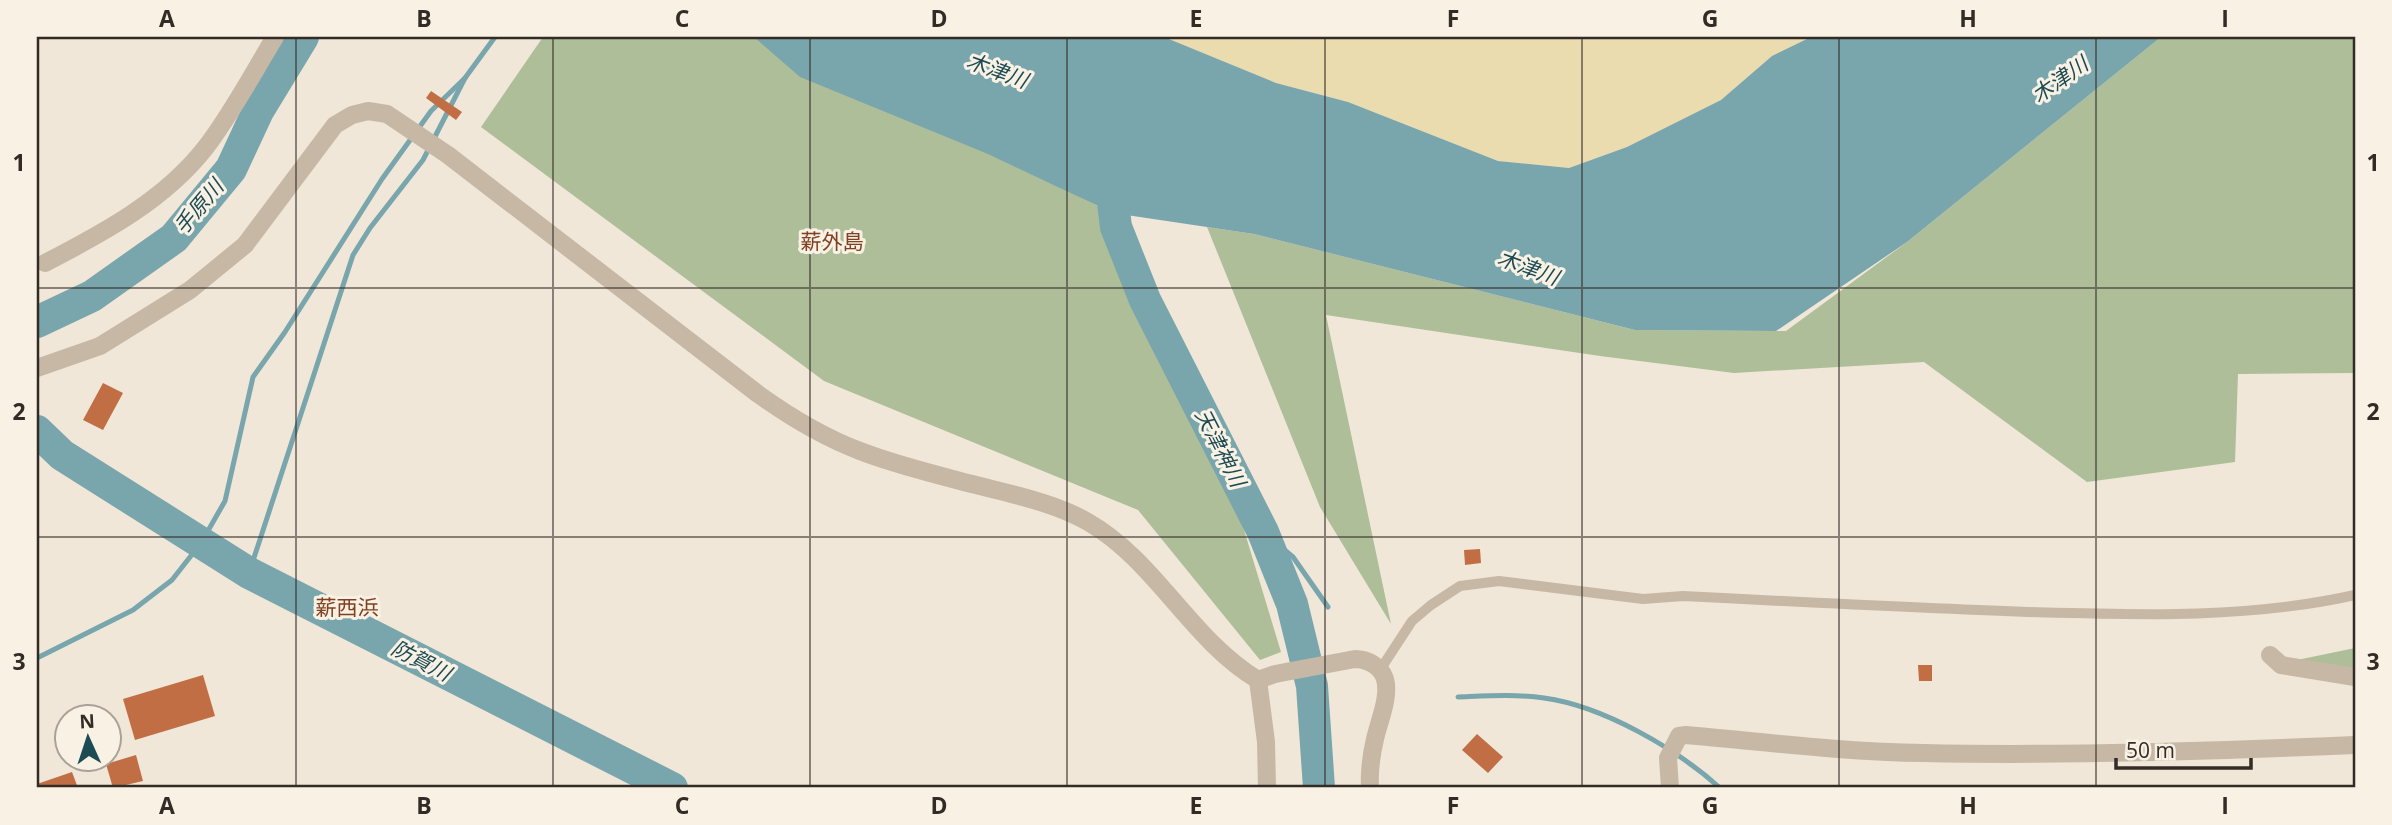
<svg xmlns="http://www.w3.org/2000/svg" width="2392" height="825" font-family="'Open Sans','Noto Sans JP',sans-serif">
<rect width="100%" height="100%" fill="#f0e7d8"/>
<g fill="#aebe99">
<path d="M543,37H757L1114,214L1145,300L1241,520L1281,652L1260,660L1138,510L824,381L481,127Z"/>
<path d="M2161,37H2355V373L2238,374L2235,462L2087,482L1924,362L1734,373L1600,356L1326,315L1391,624L1320,507L1207,227L1254,234L1635,330L1786,331L1907,242Z"/>
<path d="M2355,648V671L2297,660Z"/>
</g>
<path fill="#ebdcaf" d="M1164,37H1811L1772,56L1721,100L1627,147L1569,168L1498,161L1348,102L1276,83Z"/>
<path fill="#79a5ac" d="M754,37H1164L1276,83L1348,102L1498,161L1569,168L1627,147L1721,100L1772,56L1811,37H2161L1907,242L1776,331L1635,330L1254,234L1113,213L988,154L800,77Z"/>
<g fill="none" stroke-linecap="round" stroke-linejoin="round">
<g stroke="#79a5ac" stroke-width="5">
<path d="M1263,532L1293,557L1328,607"/>
<path d="M249,573L353,255L370,228L423,160L465,78L495,37"/>
<path d="M37,658L133,610L172,580L201,543L225,501L253,377L285,332L382,179L431,111L465,78"/>
<path d="M1458,697C1486,696 1515,694 1544,698C1603,706 1677,749 1720,788"/>
</g>
<g stroke="#79a5ac" stroke-width="32">
<path d="M1109,170L1116,227L1145,300L1263,532L1292,604L1312,686L1319,788"/>
<path d="M37,322L92,296L174,238L231,169L258,111L303,37"/>
<path d="M37,431L62,455L249,573L672,788"/>
</g>
</g>
<g fill="#c26e45">
<path d="M431,91L462,112L456,120L426,98Z"/>
<path d="M103,383L123,393L103,430L83,420Z"/>
<path d="M1480,549L1481,563L1465,565L1464,550Z"/>
<path d="M1918,665H1932V681H1919Z"/>
<path d="M203,675L215,716L135,740L123,699Z"/>
<path d="M1477,734L1503,757L1488,773L1462,750Z"/>
<path d="M136,755L143,781L113,788L106,764Z"/>
<path d="M72,772L78,788H37V784Z"/>
</g>
<g fill="none" stroke-linecap="round" stroke-linejoin="round">
<path stroke="#c7b8a5" stroke-width="10" d="M1380,670L1412,621L1431,605L1460,586L1499,581L1643,599L1683,596C1798,602 1913,608 2028,612C2137,615 2248,619 2355,595"/>
<g stroke="#c7b8a5" stroke-width="18">
<path d="M45,263C103,233 165,200 206,147C232,113 253,73 275,37"/>
<path d="M37,368L100,346L190,290L245,245L335,125L352,115L368,111L387,114L448,155L758,394C790,417 823,437 860,451C896,465 934,474 972,484C1010,494 1053,502 1088,522C1156,561 1191,640 1258,680L1266,742L1267,788"/>
<path d="M2270,655L2281,665L2355,677"/>
<path d="M1258,680L1275,674L1355,659C1367,659 1381,666 1385,679C1390,697 1379,721 1375,739C1371,756 1369,771 1370,788"/>
<path d="M1670,788L1668,758L1679,736L1686,735C1765,742 1845,752 1924,753C2068,756 2212,751 2355,745"/>
</g>
</g>
<path fill="none" stroke="#332c26" stroke-width="2" stroke-opacity="0.55" d="M296,37V788M553,37V788M810,37V788M1067,37V788M1325,37V788M1582,37V788M1839,37V788M2096,37V788M37,288H2355M37,537H2355"/>
<g text-anchor="middle" stroke-width="6" stroke-linejoin="round" paint-order="stroke">
<g font-size="21" font-style="italic" fill="#1d4b53" stroke="#f8f1e4">
<text transform="translate(997 71) rotate(20)" y="7">木津川</text>
<text transform="translate(2060 80) rotate(-35)" y="7">木津川</text>
<text transform="translate(199 207) rotate(-50)" y="7">手原川</text>
<text transform="translate(1528 268) rotate(20)" y="7">木津川</text>
<text transform="translate(1220 448) rotate(63)" y="7">天津神川</text>
<text transform="translate(421 661) rotate(27)" y="7">防賀川</text>
</g>
<g font-size="21" fill="#804122" stroke="#f8f1e4">
<text x="832" y="249">薪外島</text>
<text x="347" y="615">薪西浜</text>
</g>
</g>
<rect width="2392" height="825" fill="none" stroke="#f8f1e4" stroke-width="77"/>
<g transform="translate(88 738) rotate(357)"><circle r="33" fill="#f8f1e4" stroke="#a9a298" stroke-width="2"/>
<path d="M0-5L12 26L0 18L-12 26Z" fill="#1d4b53"/>
<text y="-10" font-size="19" font-weight="bold" text-anchor="middle" fill="#332c26">N</text>
</g>
<path d="M2116 758v10h135v-10" fill="none" stroke="#332c26" stroke-width="3.5"/>
<text x="2126" y="758" font-size="21" fill="#332c26" stroke="#f8f1e4" stroke-width="5" paint-order="stroke">50 m</text>
<rect x="38" y="38" width="2316" height="748" fill="none" stroke="#332c26" stroke-width="2.5"/>
<g font-size="23" text-anchor="middle" font-weight="bold" fill="#332c26">
<text x="167" y="27">A</text>
<text x="424" y="27">B</text>
<text x="682" y="27">C</text>
<text x="939" y="27">D</text>
<text x="1196" y="27">E</text>
<text x="1453" y="27">F</text>
<text x="1710" y="27">G</text>
<text x="1968" y="27">H</text>
<text x="2225" y="27">I</text>
<text x="19" y="171">1</text>
<text x="2373" y="171">1</text>
<text x="19" y="420">2</text>
<text x="2373" y="420">2</text>
<text x="19" y="670">3</text>
<text x="2373" y="670">3</text>
<text x="167" y="814">A</text>
<text x="424" y="814">B</text>
<text x="682" y="814">C</text>
<text x="939" y="814">D</text>
<text x="1196" y="814">E</text>
<text x="1453" y="814">F</text>
<text x="1710" y="814">G</text>
<text x="1968" y="814">H</text>
<text x="2225" y="814">I</text>
</g>
</svg>
